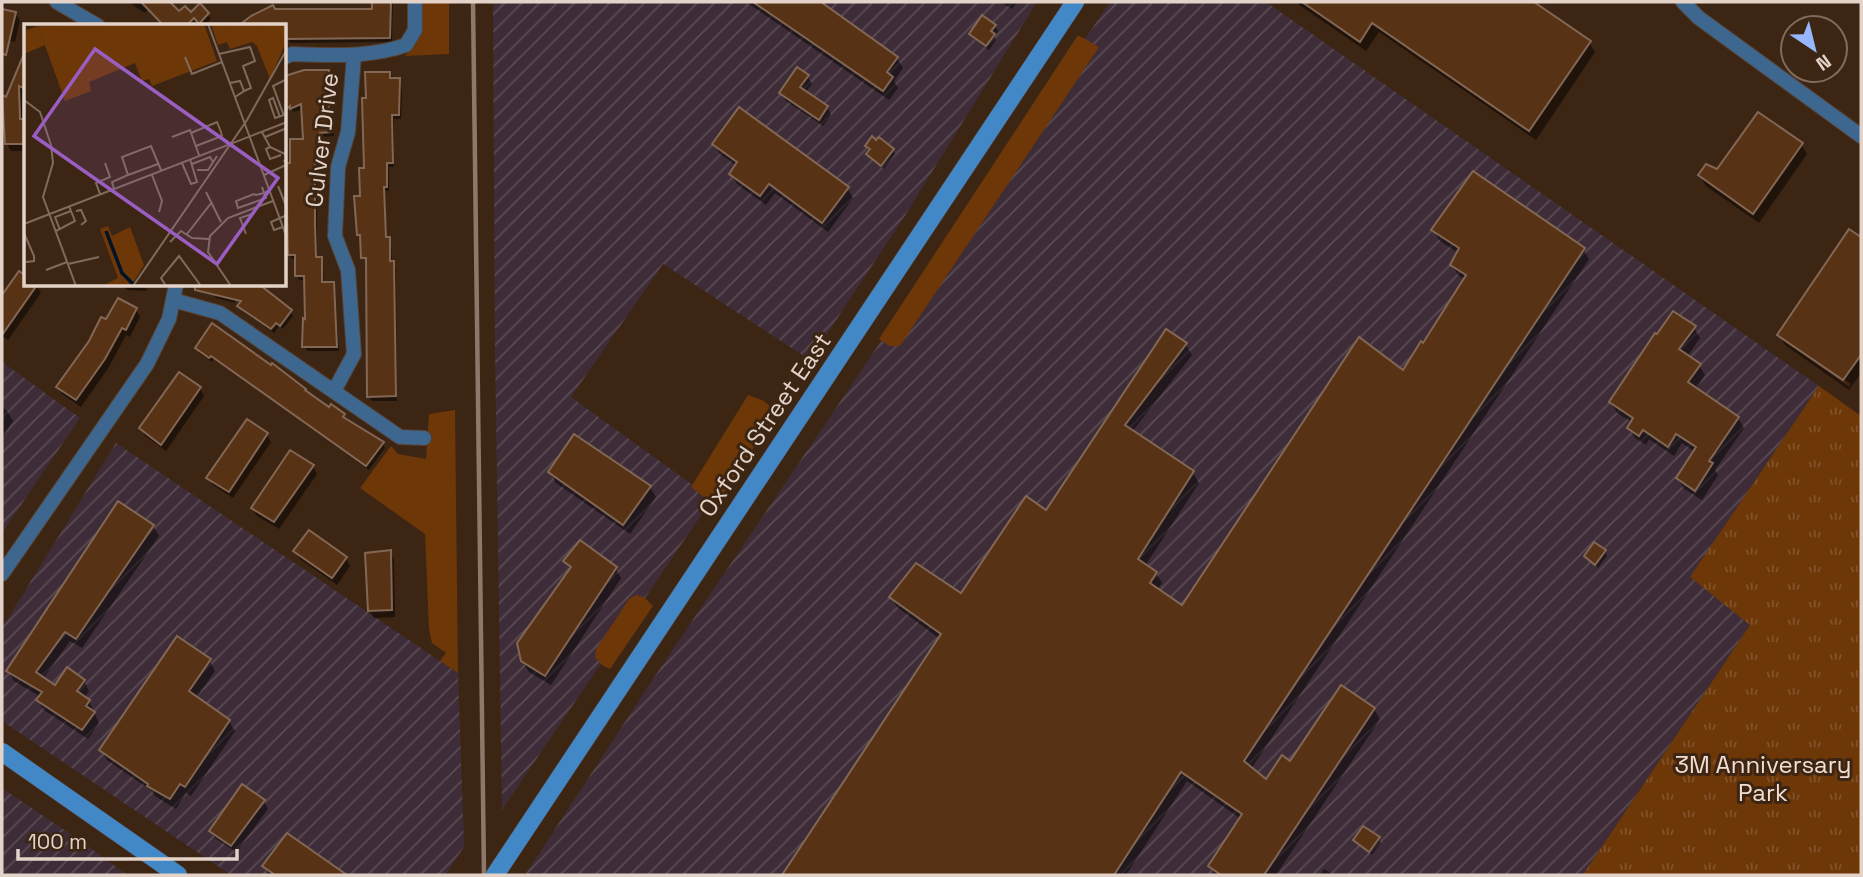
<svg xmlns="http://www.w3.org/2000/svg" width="1863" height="877" font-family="'Space Grotesk',sans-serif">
<defs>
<pattern id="industrial-furrows" width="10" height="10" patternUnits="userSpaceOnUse" patternTransform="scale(1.75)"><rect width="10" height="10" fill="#3e2d38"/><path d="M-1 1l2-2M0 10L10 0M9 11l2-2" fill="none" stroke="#5a4b53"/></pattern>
<pattern id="park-tufts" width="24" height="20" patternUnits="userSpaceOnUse" patternTransform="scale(1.75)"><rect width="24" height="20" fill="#6d3708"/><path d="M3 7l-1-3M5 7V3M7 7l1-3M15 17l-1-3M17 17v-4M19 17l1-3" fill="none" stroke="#82532a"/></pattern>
</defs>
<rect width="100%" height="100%" fill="#3d2514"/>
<g fill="url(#industrial-furrows)">
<path d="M493,2H1037L906,214L810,360L663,264L571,397L712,499L502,810L495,346Z"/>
<path d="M1110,2H1266L1819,386L1691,576L1750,625L1583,875H525L655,676Z"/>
<path d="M2,362L80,418L2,533Z"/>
<path d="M116,443L458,673L464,847L445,875H231L2,721V628Z"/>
<path d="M2,788L85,844L127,875H2Z"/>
</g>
<g fill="#6d3708">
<path d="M422,2H449V54L405,56C423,39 421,26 422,2Z"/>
<path d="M1078,35L1099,47L900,346H889L879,339Z"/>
<path d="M748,395L764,401L772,408L773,418L720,499L704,497L691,487Z"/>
<path d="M455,410L458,673L440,661L446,653L432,643L429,629L425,534L360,488L391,446L398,454L426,459L429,414Z"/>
<path d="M636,595L644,597L653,606L610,669L602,665L595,657L596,649L629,599Z"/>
</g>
<path fill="url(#park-tufts)" d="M1819,386L1861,416V875H1583L1750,625L1690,577Z"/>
<g fill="#0007" fill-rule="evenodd">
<path d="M128,2H168L179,14L191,15L200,6L211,19L203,26L197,22L193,26H164L148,9L145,13Z"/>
<path d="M374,2H393L392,42L290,43L287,35L285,36V26H240L252,17L275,11L374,10Z"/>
<path d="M746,2H818L897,58L903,68L894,81L898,88L889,100Z"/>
<path d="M1001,2H1017L1012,9Z"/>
<path d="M1295,2H1531L1589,42L1595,52L1536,140L1379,32L1366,51Z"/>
<path d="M2,11L15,13L20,21L15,42L2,39Z"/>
<path d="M995,26L998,31L994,36L996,40L989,50L974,39L971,34Z"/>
<path d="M26,53V94L22,92L23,121L26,120V194L23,189L24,151H11L7,144L6,127L2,125V97L7,99Z"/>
<path d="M328,72L331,76V117L334,136L321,137V157H317V259H321L323,264L324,284L333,283L335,288L339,351H307L304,346L307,323L306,280H299L297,276L296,259H292L289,255L292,165L305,140L303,109L294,112L291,108Z"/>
<path d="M389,73L401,84L402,95L401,119H394V167H389V191H385L387,239L391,244L392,262L396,267L397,401H372L369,397L368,262L363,257L362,239L359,234L366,170L367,100Z"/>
<path d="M807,76L812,84L805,93L827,107L831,115L823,126L786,101L781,93Z"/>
<path d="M714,144L847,188L853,198L828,232L775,193L766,205L737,184L731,174L737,166L720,154Z"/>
<path d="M1801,144L1807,154L1759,223L1706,186L1700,176Z"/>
<path d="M867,146L892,150L895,154L884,169L870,159Z"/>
<path d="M1433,230L1583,249L1589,259L1251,769L1266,781L1374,709L1380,719L1276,875H1215L1210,866L1241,819L1187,781L1126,875H784L940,639L897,607L891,597L961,595L1047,512L1186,345L1192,355L1132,432L1193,473L1199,483L1145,566L1156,573L1162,583L1157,590L1183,608L1404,373L1423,345L1465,280L1458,275L1452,265L1458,253L1439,240Z"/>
<path d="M1850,232L1861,239V373L1849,390L1785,345L1779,335ZM1786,338L1851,384L1849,387L1786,342Z"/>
<path d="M20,274L26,278V285H36L41,293L8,340L2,336V291L5,293Z"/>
<path d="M124,285H147V291L127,290Z"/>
<path d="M240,285L235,303L216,298L214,294Z"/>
<path d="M239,306L290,311L293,316L283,329L279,326L274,333L242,311Z"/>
<path d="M136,310L140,317L130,337L126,335L109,367L81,407L62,394L58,387Z"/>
<path d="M1694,328L1700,338L1687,357L1699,365L1705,375L1696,389L1738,418L1744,428L1715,470L1718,475L1702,500L1683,488L1678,478L1695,452L1682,443L1674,456L1649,439L1646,445L1635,438L1629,428L1632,422L1617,413L1611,402Z"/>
<path d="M197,348L307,394L330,410L332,407L347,420L383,443L385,448L369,470L214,359L212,362L199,353Z"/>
<path d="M200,388L204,396L166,451L145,436L141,428Z"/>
<path d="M2,407L7,411L13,421L2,438Z"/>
<path d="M247,421L267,435L271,442L233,498L213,485L208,478Z"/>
<path d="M313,466L317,474L279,529L257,516L253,509Z"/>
<path d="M550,472L650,487L656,497L630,534L556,483Z"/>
<path d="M153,526L159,536L82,648L70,641L43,679L55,687L84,681L89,691L84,698L89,701L99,723L88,739L44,710L38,701L41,697L14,681L8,671Z"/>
<path d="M295,551L346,558L350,566L337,585L300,559Z"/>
<path d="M1605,551L1607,556L1598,568L1586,556Z"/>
<path d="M390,552L394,559L395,617L374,618L369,610Z"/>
<path d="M565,561L615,568L621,578L551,685L529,672L522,661L571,570Z"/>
<path d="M209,660L215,671L196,698L229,721L235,731L191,796L186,793L176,809L155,796L152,791L107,760L101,750Z"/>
<path d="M264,801L268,809L236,852L215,838L211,831Z"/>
<path d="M287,836L344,875H269L264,867Z"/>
<path d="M1378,839L1381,843L1372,855L1355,840Z"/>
<path d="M1324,869L1334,875H1320Z"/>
</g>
<g fill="#583215" stroke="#836755" stroke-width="2">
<path d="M141,2H170L179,11L185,6L191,12L200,3L209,13L199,24L194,18L186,26H164Z"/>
<path d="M372,2H391L390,38L286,39V26H238L251,16L273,5L275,9H372Z"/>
<path d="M753,2H821L898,57L887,72L893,77L883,91Z"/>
<path d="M1302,2H1534L1591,41L1529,131L1372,23L1360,42Z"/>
<path d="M2,9L16,12L6,55L2,54Z"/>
<path d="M982,15L996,25L991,31L995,34L986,46L969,34Z"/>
<path d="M26,49V89L19,86L20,119H26V144H5L2,95L6,97Z"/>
<path d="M797,67L809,75L800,87L828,106L819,120L779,93Z"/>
<path d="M304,70H329V114H331L332,132L320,133V152H315V224L316,257H322V282H334L337,347H302L303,318L305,319L304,276H295V255H288L286,163H290V139H303L301,104L290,109V106L285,110V76Z"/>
<path d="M365,72H390V78H400L399,115H392L393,163H387V187H384L386,237H390V261H394L396,396L367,397L366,258H361L360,235H357L354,196H360L359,168H364L362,98H366Z"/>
<path d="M739,107L849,187L822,223L769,184L760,196L729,174L737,162L712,144Z"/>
<path d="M1758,112L1803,143L1753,214L1698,175L1706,164L1717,169Z"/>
<path d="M872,136L876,140L879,137L894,149L881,166L866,154L870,149L865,146Z"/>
<path d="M1473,171L1585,248L1244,761L1266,779L1282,755L1290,761L1341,685L1375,708L1264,875H1221L1208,866L1242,814L1181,772L1114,875H782L941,634L889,597L916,563L961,593L1026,496L1046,510L1166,329L1187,343L1125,425L1194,471L1138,559L1157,572L1150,583L1182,605L1359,337L1403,370L1421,341L1423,343L1466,275L1450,265L1459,248L1431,230Z"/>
<path d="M1849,229L1861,237V355L1843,380L1777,335Z"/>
<path d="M19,271L26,276V285H37L2,335V295Z"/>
<path d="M195,285H260L292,310L280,326L276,323L271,329L237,306L241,301L195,290Z"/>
<path d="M118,298L137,308L126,330L122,328L105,359L76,400L56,387L89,341L101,317L106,319Z"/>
<path d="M1673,311L1696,326L1679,349L1701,364L1688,382L1739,417L1709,461L1713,463L1695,491L1676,478L1696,447L1676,434L1668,447L1643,430L1639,436L1627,428L1633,418L1609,402L1655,333L1657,334Z"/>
<path d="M212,323L271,365L272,363L306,389L305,390L329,407L331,404L345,414L343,417L384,442L366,466L211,356L209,358L195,348Z"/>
<path d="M179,372L201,387L161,445L139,428Z"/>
<path d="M247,419L268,433L229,492L206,478Z"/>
<path d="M574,434L651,486L623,525L548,472Z"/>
<path d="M290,450L314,465L274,522L251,508Z"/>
<path d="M118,501L154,525L76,639L65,632L36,672L55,685L67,667L85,680L77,691L90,700L86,706L95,712L82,730L36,700L42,692L6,671Z"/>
<path d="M309,530L347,557L332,578L293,551Z"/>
<path d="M580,540L617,567L545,676L521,661L517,643L571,567L563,561Z"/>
<path d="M1594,542L1606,550L1595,565L1584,556Z"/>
<path d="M391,550L392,610L368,611L365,553Z"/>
<path d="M177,636L211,659L189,691L230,720L185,787L180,784L170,799L147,786L148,784L99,750Z"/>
<path d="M242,784L265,800L231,846L209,831Z"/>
<path d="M1363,826L1380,837L1369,852L1353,840Z"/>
<path d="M287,833L347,875H275L262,866Z"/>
</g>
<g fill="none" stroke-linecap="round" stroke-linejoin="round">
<defs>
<g id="minor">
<path d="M57,2L98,26"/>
<path d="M1683,2L1699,18L1861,136"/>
<path d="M285,57L292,54C331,55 369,58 406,45L415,30V2"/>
<path d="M173,300L220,313L400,437L424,438"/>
<path d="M334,391L354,354L348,270L335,236L338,167L348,132L354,55"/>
<path d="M2,574L147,364L169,319L176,285"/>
</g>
<g id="secondary">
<path d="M2,752L178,875"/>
<path d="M495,875L1075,2"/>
</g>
</defs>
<use href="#minor" stroke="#584131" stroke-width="16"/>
<use href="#secondary" stroke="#584131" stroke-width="19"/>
<use href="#minor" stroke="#3d678e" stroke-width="14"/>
<use href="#secondary" stroke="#4288c6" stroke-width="18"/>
<path stroke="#8d786a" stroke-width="4.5" d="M473,2L484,875"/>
</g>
<g text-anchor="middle" stroke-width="6" stroke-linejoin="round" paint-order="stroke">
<g font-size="24" fill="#e3d3c8" stroke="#3d2514">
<text transform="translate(322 140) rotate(-83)" y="8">Culver Drive</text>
<text transform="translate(765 425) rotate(-56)" y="8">Oxford Street East</text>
</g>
<g font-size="24" fill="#f2ded0" stroke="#3d2514">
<text x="1763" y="773">3M Anniversary<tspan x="1763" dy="28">Park</tspan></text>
</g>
</g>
<g transform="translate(24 24)">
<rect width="262" height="262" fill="#3d2514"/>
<path d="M187,0H262V18L246,55L233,22L228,18L206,25L203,18L194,21ZM14,2L21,21L0,30V7ZM84,202L88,212L106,203L120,241L107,262H78L94,254L76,205Z" fill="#6d3708"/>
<path d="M197,0H232L237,16H222Z" fill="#6d3708"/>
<path d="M180,0L193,37L128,62L125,55L118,57L111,39L65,58L67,67L41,77L14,2Z" fill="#6d3708"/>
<path fill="none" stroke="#021326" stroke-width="3.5" d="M82,207L98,249L109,260"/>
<path fill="none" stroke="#7f6b5c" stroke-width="2" d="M184,0L263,214M195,30L226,23L231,37L219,42L227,64L220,67M161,33L168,50L198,38M206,59L216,57L220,67L211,73M0,76L16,88L27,121L29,139L19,173L52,262M260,92L249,62L263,55M256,93L249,74L245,76L251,94L260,91M238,108L246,123L263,131M167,109L193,98L197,108L198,112L172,122M148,113L166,106L175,131M241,113L263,104M246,123L242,125L246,135L257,131M158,139L167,160L173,158L166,135M168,140L186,133L189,138M173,146H184L193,132M104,151L134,140M128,151L138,177L135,188M240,151L262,141L260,136M254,162L263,184M238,163L240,169L242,174L214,184L212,177L230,170L232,171L240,169L245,166M90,165L88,158L104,151L98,133L127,122L137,146M182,168L197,198M76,170L72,159L86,153L81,139M52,187L57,186L62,197L57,201M0,200L263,98M259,203L250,206L247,198L263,191M36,206L31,193L47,187M32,207L51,197L45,182M0,209L10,232V237L2,238M163,210L188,178M222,210L216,194L228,190M146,218L157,207L168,214L185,215M44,240L75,233M22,246L43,238M109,262L223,96L263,25M142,262L137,254L155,232L177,262M207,262L184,228L186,212L204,194L249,177"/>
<path fill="#9a5ec2" fill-opacity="0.15" stroke="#9a5ec2" stroke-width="3.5" d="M71,25L254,154L193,240L10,112Z"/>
<rect width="262" height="262" fill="none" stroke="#e3d3c8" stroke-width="3.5"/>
</g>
<rect width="1863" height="877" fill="none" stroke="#e3d3c8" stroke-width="7"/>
<g transform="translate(1814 49) rotate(145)"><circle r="33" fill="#3d2514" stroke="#7f6b5c" stroke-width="2"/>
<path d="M0-5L12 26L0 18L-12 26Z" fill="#97b6fd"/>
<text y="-10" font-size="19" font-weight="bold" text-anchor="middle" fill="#e3d3c8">N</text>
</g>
<path d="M18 849v10h219v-10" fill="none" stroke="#e3d3c8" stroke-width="3.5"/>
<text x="28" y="849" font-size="21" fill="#e3d3c8" stroke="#3d2514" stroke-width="5" paint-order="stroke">100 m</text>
</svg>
